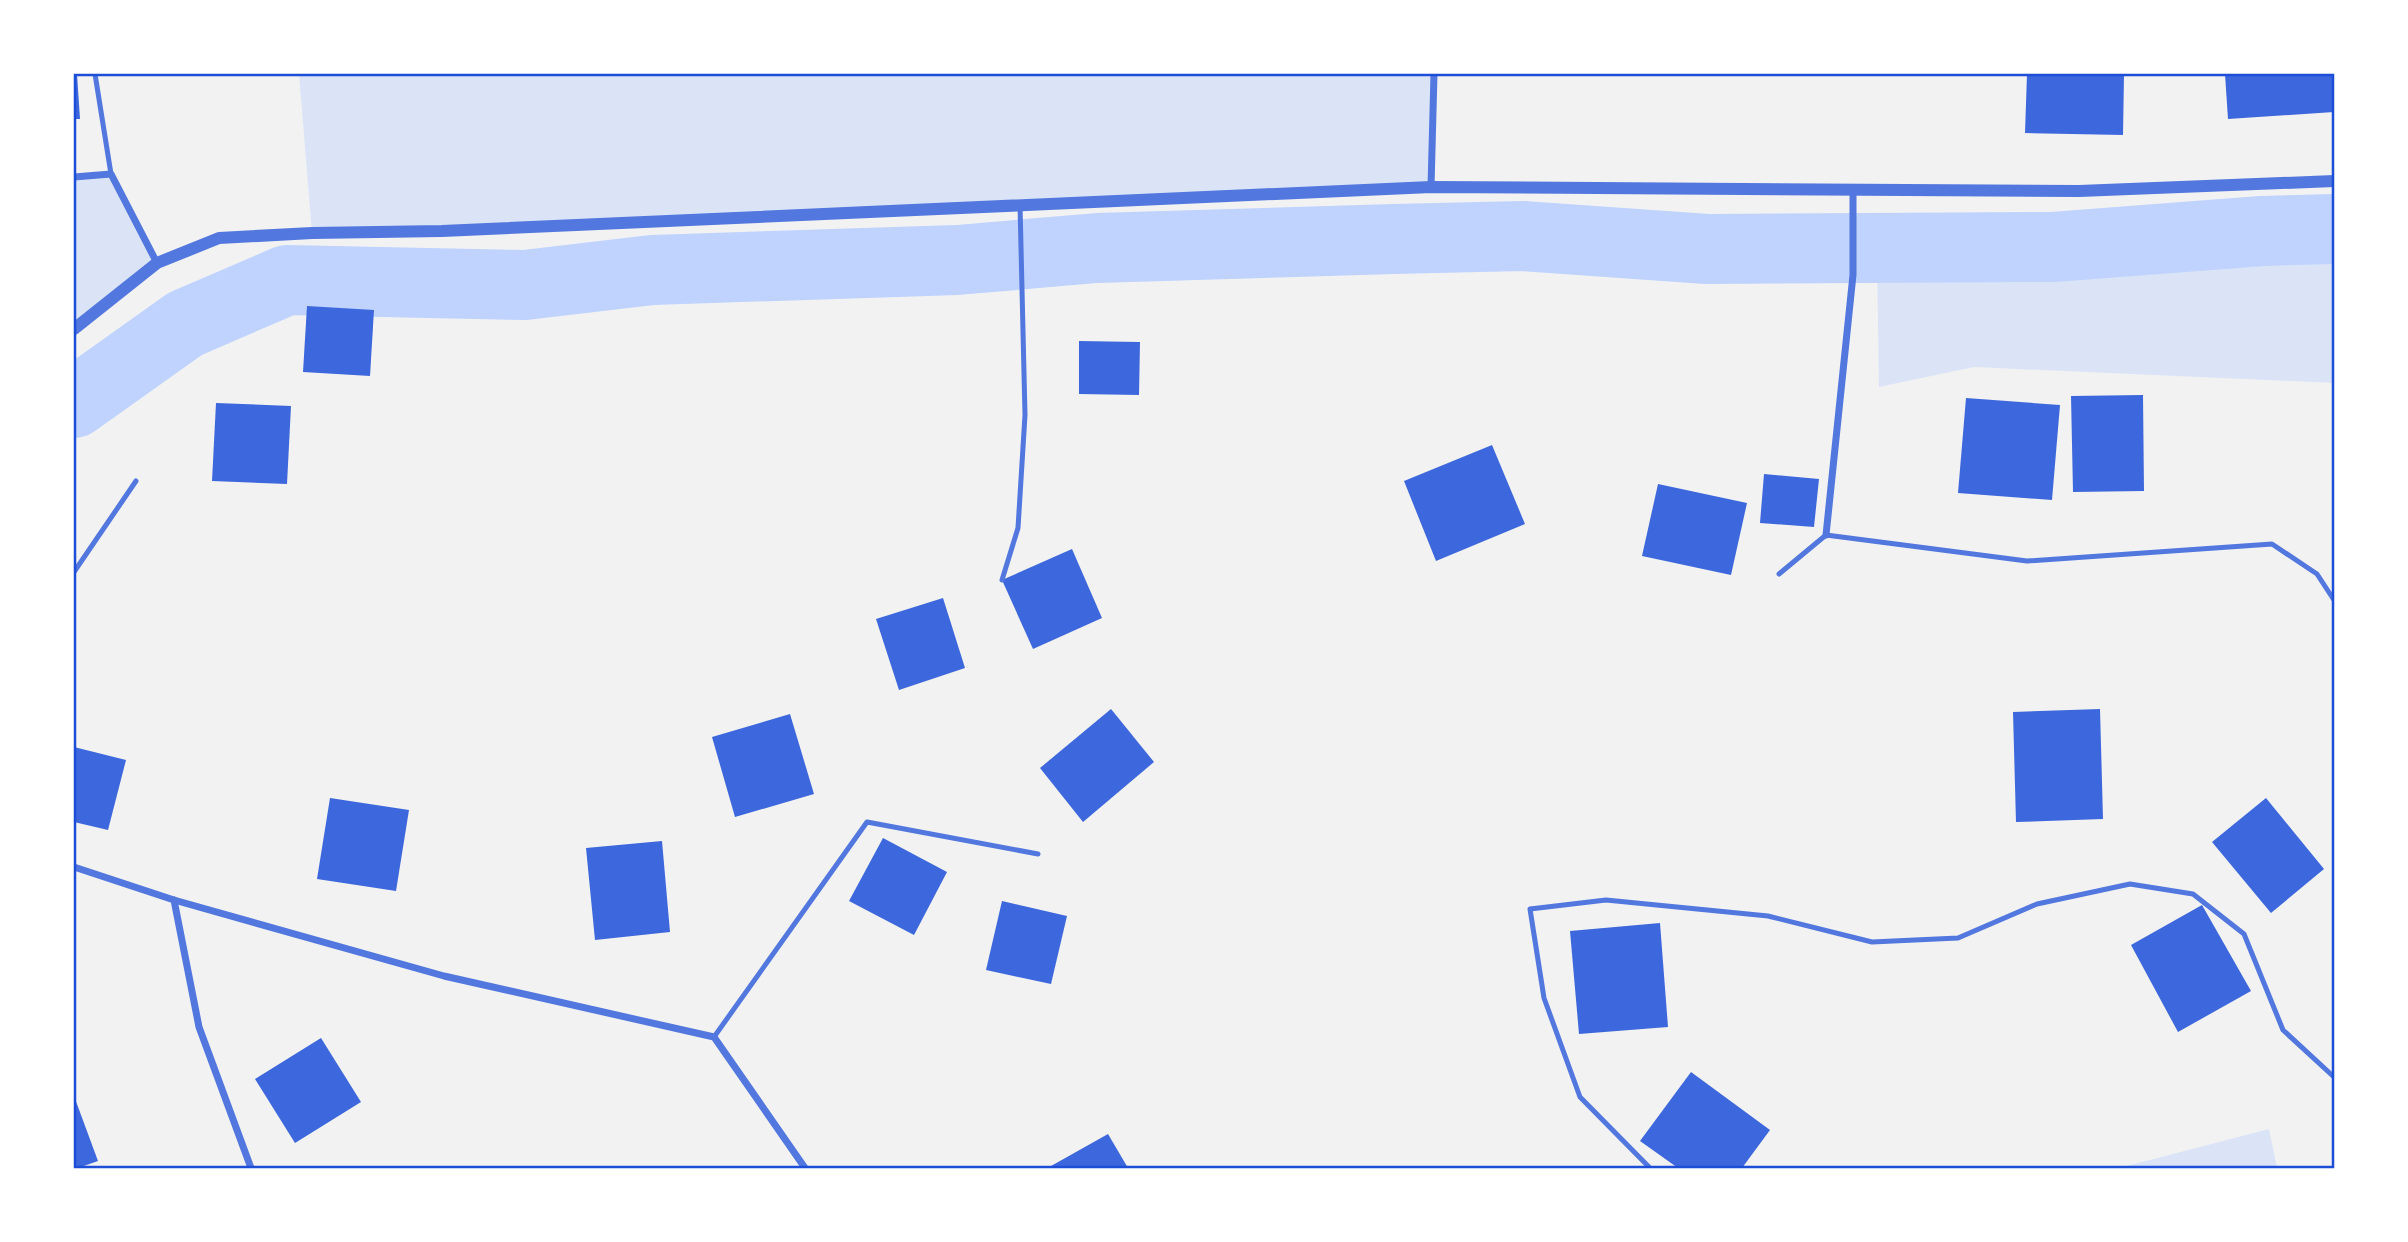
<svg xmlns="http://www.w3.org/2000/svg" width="2408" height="1242" font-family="'PT Sans Narrow',sans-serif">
<rect width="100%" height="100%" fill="#f2f2f2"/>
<g fill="#dbe4f7">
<path d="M299,74H1434L1431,187L312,233Z"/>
<path d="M111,174L157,263L74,329V177Z"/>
<path d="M2334,246V383L1974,367L1879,387L1877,260Z"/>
<path d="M2269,1129L2277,1168H2119Z"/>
</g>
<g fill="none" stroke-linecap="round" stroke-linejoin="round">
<path stroke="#bfd3fe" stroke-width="70" d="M74,403L185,324L287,280L525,285L652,270L957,260L1097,248L1394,239L1522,236L1707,249L2053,247L2262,231L2334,229"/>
</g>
<g fill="#3d67dc">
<path d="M74,74H77L80,119H74Z"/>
<path d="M2027,74H2124L2123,135L2025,133Z"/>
<path d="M2225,74H2332L2334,112L2228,119Z"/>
<path d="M307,306L374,310L370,376L303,372Z"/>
<path d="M1079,341L1140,342L1139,395L1079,394Z"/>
<path d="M2143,395L2144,491L2073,492L2071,396Z"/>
<path d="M1966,398L2060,405L2052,500L1958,493Z"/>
<path d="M216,403L291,406L287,484L212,481Z"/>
<path d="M1492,445L1525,524L1436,561L1404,481Z"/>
<path d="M1764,474L1819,479L1814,527L1760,523Z"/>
<path d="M1658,484L1747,503L1731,575L1642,556Z"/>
<path d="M1072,549L1102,618L1033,649L1002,580Z"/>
<path d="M943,598L965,668L899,690L876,619Z"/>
<path d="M1111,709L1154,762L1083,822L1040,768Z"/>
<path d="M2100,709L2103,819L2016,822L2013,712Z"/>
<path d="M790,714L814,794L735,817L712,737Z"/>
<path d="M74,747L126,760L108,830L74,822Z"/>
<path d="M330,798L409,810L396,891L317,879Z"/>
<path d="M2266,798L2324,869L2271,913L2212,842Z"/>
<path d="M883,838L947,872L914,935L849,901Z"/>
<path d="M662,841L670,932L595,940L586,848Z"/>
<path d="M1002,901L1067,916L1051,984L986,970Z"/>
<path d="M2202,905L2251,991L2178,1032L2131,945Z"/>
<path d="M1660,923L1668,1027L1579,1034L1570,931Z"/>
<path d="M321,1038L361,1102L295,1143L255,1079Z"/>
<path d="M1691,1072L1770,1130L1742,1168H1678L1640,1141Z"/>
<path d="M74,1096L98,1161L78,1168H74Z"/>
<path d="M1108,1134L1128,1168H1053L1051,1166Z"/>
</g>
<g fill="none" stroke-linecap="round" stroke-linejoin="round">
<g stroke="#5277de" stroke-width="5">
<path d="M95,74L111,174"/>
<path d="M74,572L136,481"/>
<path d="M1779,574L1826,535L2027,561L2272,544L2317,574L2334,600"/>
<path d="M1002,580L1018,528L1025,415L1020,205"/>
<path d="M714,1037L867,822L1038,854"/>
<path d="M1650,1168L1580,1097L1544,998L1530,909L1606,900L1768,916L1872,942L1958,938L2037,904L2130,884L2193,894L2244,934L2283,1030L2334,1077"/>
</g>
<g stroke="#5277de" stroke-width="7">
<path d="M74,177L111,174L157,263"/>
<path d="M1431,187L1434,74"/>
<path d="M1826,535L1853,275V190"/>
<path d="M74,867L174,900L444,976L714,1037L805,1168"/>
<path d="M174,900L199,1027L251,1168"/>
</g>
<path stroke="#5277de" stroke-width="12" d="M74,329L157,263L219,238L312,233L442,231L1431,187L2079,191L2334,181"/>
</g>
<rect width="2408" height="1242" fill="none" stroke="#ffffff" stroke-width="150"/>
<rect x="75" y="75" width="2258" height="1092" fill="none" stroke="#1d4ed8" stroke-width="2.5"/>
</svg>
